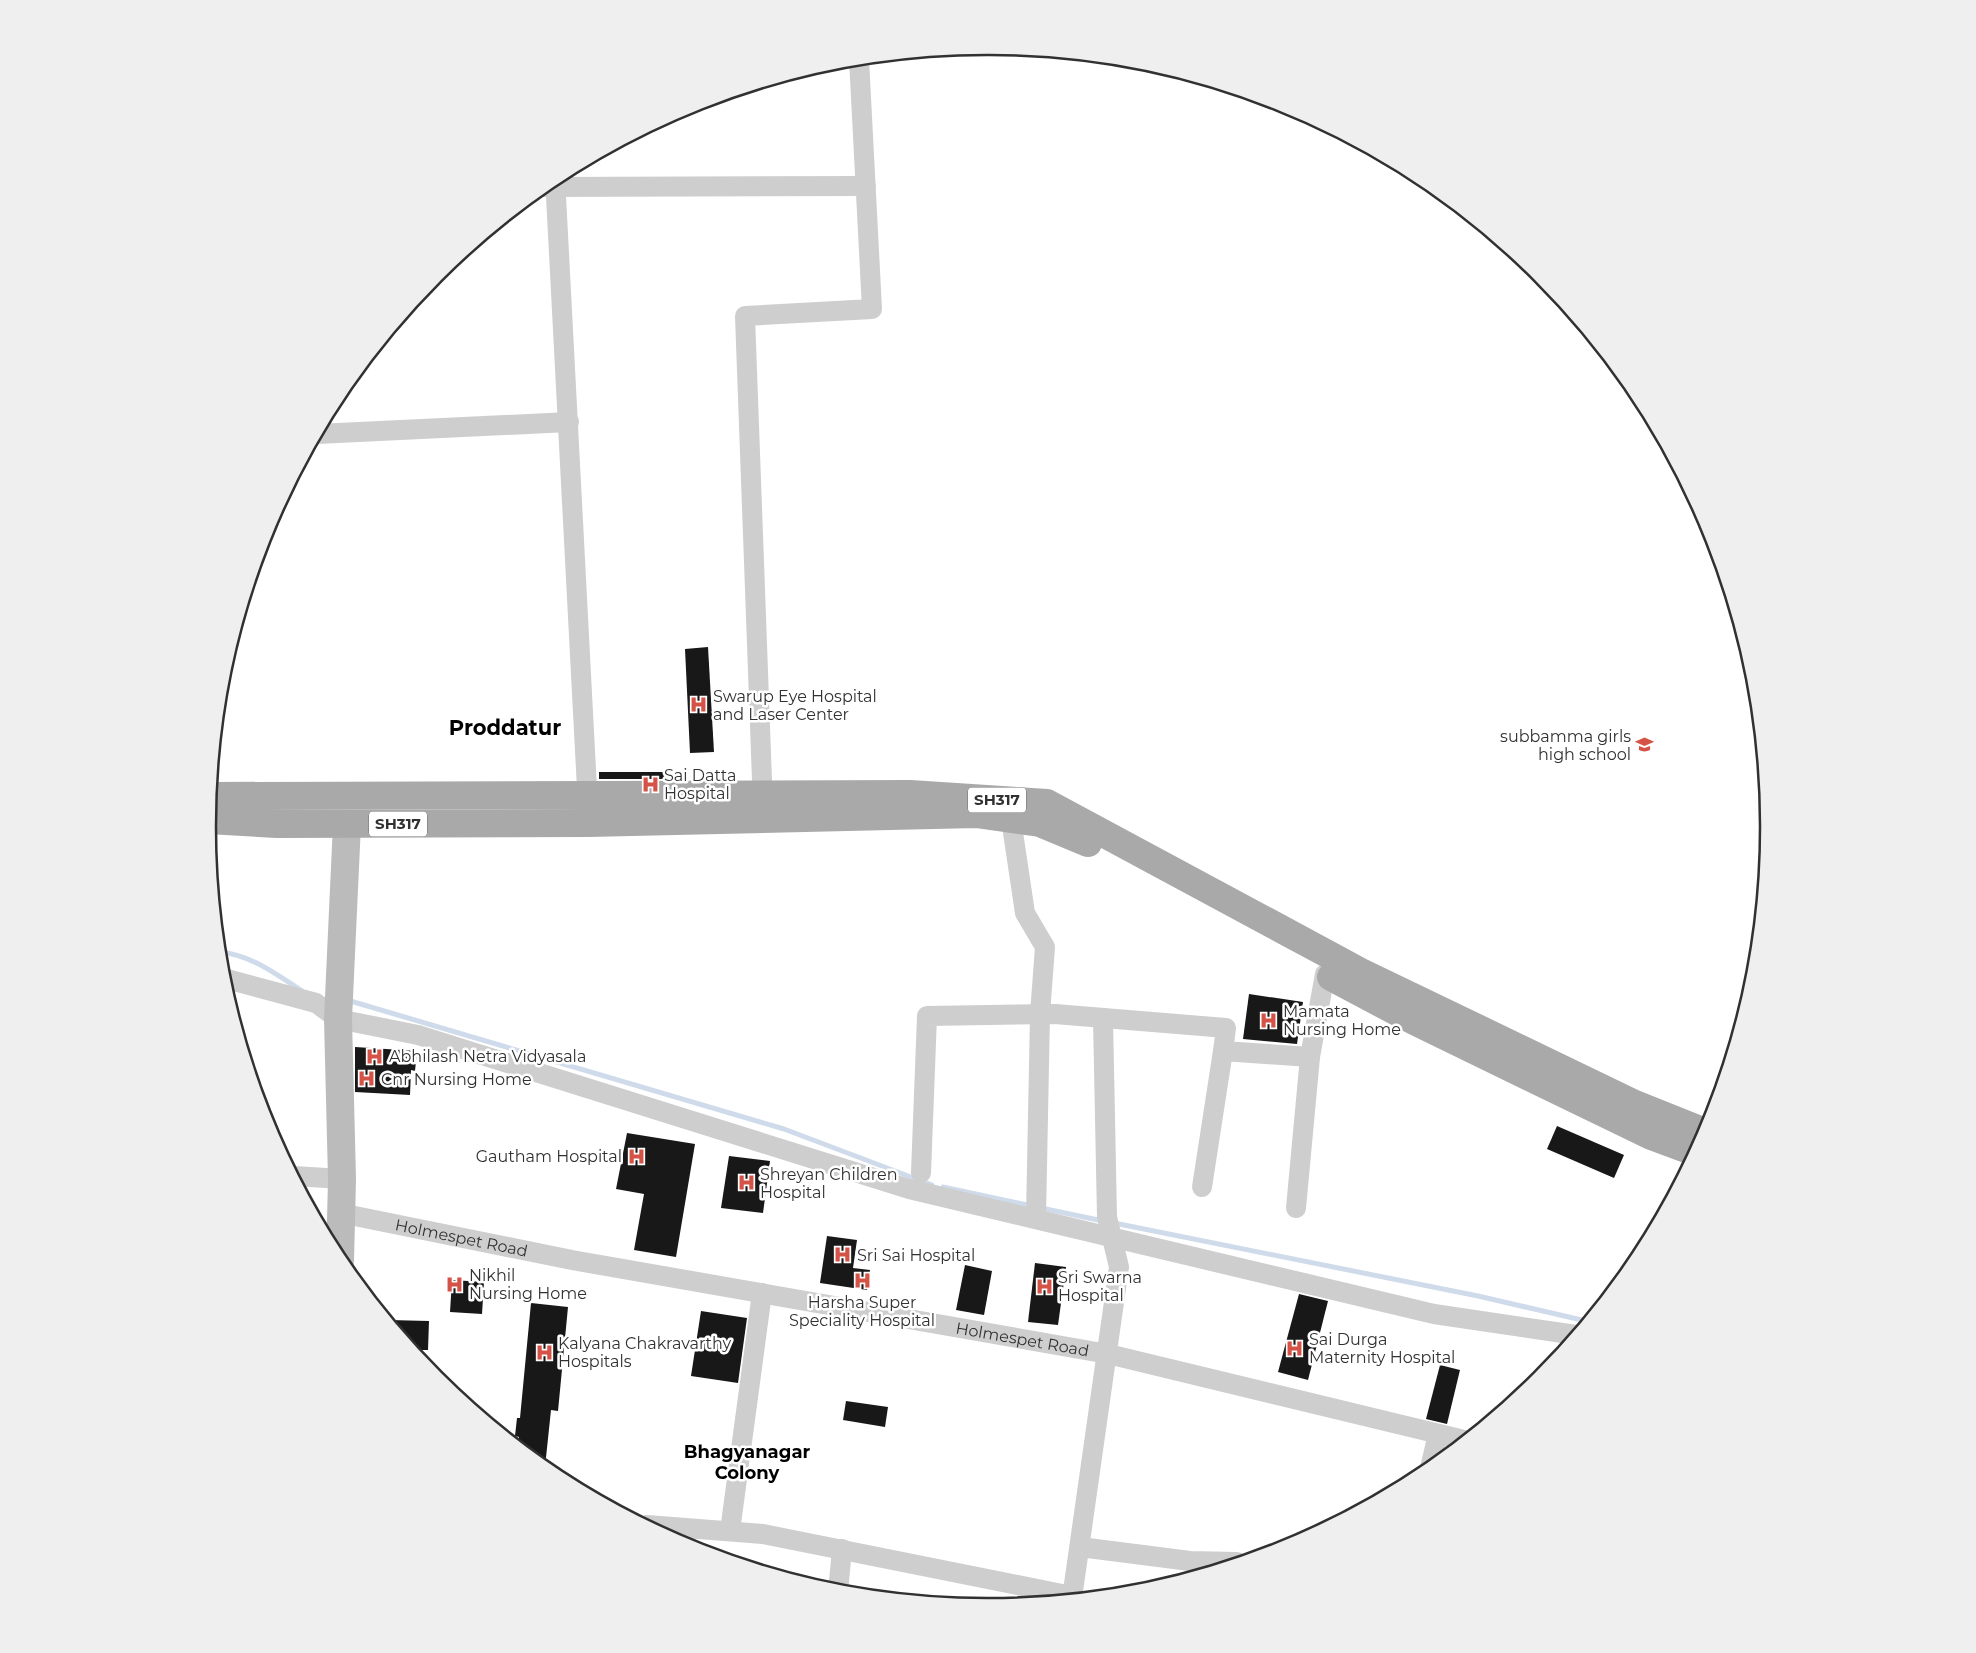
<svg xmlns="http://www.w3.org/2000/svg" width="1976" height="1653" font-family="Montserrat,sans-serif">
<rect width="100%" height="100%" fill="#fff"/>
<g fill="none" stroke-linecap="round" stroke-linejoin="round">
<g stroke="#cfdbea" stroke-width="5">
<path d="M220,952C251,955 276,974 302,991"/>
<path d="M347,1000L784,1129L932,1185"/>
<path d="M943,1187L1032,1206"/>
<path d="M1041,1208L1103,1221"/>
<path d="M1114,1223L1478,1296L1586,1321"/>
</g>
</g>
<g fill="#181818">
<path d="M708,647L714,752L690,753L685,649Z"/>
<rect x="599" y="772" width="86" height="7"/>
<path d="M1249,994L1303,1002L1297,1044L1243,1039Z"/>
<path d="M355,1047L417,1051L415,1071L411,1070L410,1095L355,1092Z"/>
<path d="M1557,1126L1624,1155L1614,1178L1547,1149Z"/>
<path d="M627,1133L695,1144L676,1257L634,1250L644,1194L616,1189Z"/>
<path d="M729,1156L770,1161L763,1213L721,1208Z"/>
<path d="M827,1236L857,1240L853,1268L870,1270L867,1290L820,1283Z"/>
<path d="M1035,1263L1066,1267L1058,1325L1028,1322Z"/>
<path d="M965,1265L992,1271L984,1315L956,1310Z"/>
<path d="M452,1280L484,1282L482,1314L450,1312Z"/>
<path d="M1299,1294L1328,1301L1308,1380L1278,1372Z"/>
<path d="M531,1303L568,1307L558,1411L551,1410L545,1467L518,1445L519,1437L515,1436L517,1418H520Z"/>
<path d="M701,1311L747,1318L738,1383L691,1376Z"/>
<path d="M389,1320L429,1321L428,1350H413Z"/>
<path d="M1440,1365L1460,1370L1447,1424L1426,1419Z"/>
<path d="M846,1401L888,1407L885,1427L843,1420Z"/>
</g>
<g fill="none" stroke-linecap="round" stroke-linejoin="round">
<g stroke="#cecece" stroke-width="20">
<path d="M555,177L588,808"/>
<path d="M544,187L866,186"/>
<path d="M317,434L569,422"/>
<path d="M763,808L745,316L872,309L859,59"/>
<path d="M1011,819L1025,913L1045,947L1040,1014L1036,1218"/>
<path d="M223,978L316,1003L338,1019L418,1035L909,1189L1434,1314L1576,1335"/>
<path d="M921,1173L927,1016L1055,1014L1226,1028L1223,1051L1310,1057L1325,974"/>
<path d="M294,1176L342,1179"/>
<path d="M1202,1187L1223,1051"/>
<path d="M1296,1208L1310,1057"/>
<path id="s1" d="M340,1213L572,1260L1108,1354L1464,1440"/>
<path d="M1430,1468L1438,1434"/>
<path d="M647,1525L763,1534L1072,1596"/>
<path d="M730,1531L762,1293"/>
<path d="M1080,1547L1190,1561L1237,1562"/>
<path d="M838,1592L842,1549"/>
<path d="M1072,1598L1119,1267L1107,1217L1103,1018"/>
</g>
<path stroke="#bbb" stroke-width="28" d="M340,1261L342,1179L338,1019L347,824"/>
<g stroke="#a9a9a9" stroke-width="28">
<path d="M211,796L910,794L1047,803L1361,972L1635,1104L1705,1132"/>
<path d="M208,820L277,824L588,823L976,814L1040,823L1088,843"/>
<path d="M1331,977L1414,1021L1651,1136L1694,1152"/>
</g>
</g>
<defs>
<symbol id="hospital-bare" viewBox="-9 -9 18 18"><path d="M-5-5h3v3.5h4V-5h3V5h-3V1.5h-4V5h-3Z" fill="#d45346" stroke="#fff" stroke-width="2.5" paint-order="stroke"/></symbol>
<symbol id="school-bare" viewBox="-9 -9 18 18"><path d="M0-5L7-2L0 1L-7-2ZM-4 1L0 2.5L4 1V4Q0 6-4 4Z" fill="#d45346" stroke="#fff" stroke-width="2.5" paint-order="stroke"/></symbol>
</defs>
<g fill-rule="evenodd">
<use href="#hospital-bare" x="686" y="692" width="25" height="25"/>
<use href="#school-bare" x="1632" y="732" width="25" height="25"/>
<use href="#hospital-bare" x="638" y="772" width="25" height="25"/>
<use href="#hospital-bare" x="1256" y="1008" width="25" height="25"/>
<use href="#hospital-bare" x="362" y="1044" width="25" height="25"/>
<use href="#hospital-bare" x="354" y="1066" width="25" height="25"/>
<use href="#hospital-bare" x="624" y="1144" width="25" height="25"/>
<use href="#hospital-bare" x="734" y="1170" width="25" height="25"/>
<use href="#hospital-bare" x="830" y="1242" width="25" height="25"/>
<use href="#hospital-bare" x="850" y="1268" width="25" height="25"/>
<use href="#hospital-bare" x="442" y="1272" width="25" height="25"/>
<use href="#hospital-bare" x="1032" y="1274" width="25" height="25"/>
<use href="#hospital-bare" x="1282" y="1336" width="25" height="25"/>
<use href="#hospital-bare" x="532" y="1340" width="25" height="25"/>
</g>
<g text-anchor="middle" stroke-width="5" stroke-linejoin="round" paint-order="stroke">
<g fill="#fff" stroke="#6f6f6f" stroke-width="1">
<rect x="968" y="787.5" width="58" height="25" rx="4"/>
<rect x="369" y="811.5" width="58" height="25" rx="4"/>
</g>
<g font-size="15" font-weight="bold" fill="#313131">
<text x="997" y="805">SH317</text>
<text x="398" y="829">SH317</text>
</g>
<g font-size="16" fill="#313131" stroke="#fff" text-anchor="start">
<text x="713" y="702">Swarup Eye Hospital<tspan x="713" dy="18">and Laser Center</tspan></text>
<text x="1631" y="742" text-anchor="end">subbamma girls<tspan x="1631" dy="18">high school</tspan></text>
<text x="664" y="781">Sai Datta<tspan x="664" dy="18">Hospital</tspan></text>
<text x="1283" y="1017">Mamata<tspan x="1283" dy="18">Nursing Home</tspan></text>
<text x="389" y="1062">Abhilash Netra Vidyasala</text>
<text x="381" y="1085">Cnr Nursing Home</text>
<text x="622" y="1162" text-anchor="end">Gautham Hospital</text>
<text x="760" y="1180">Shreyan Children<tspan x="760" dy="18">Hospital</tspan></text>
<text x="857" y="1261">Sri Sai Hospital</text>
<text x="469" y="1281">Nikhil<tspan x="469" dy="18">Nursing Home</tspan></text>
<text x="1058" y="1283">Sri Swarna<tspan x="1058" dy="18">Hospital</tspan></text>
<text x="862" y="1308" text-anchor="middle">Harsha Super<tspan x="862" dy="18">Speciality Hospital</tspan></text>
<text x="1309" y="1345">Sai Durga<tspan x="1309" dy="18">Maternity Hospital</tspan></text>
<text x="558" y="1349">Kalyana Chakravarthy<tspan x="558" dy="18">Hospitals</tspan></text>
</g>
<g font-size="16" fill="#313131" stroke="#fff">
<text dy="6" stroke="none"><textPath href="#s1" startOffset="124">Holmespet Road</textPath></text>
<text dy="6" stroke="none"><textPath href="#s1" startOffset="694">Holmespet Road</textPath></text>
</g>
<g font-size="18" font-weight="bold" fill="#000" stroke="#fff">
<text x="747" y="1458">Bhagyanagar<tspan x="747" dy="21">Colony</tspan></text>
</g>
<g font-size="21" font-weight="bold" fill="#000" stroke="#fff">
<text x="505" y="735">Proddatur</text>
</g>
</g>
<path d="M0 0H1976V1653H0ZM987 55H989A771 771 0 0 1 1760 826V827A771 771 0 0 1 989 1598H987A771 771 0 0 1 216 827V826A771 771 0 0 1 987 55Z" fill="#efefef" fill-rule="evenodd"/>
<path fill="none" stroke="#313131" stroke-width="2.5" d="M987 55H989A771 771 0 0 1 1760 826V827A771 771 0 0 1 989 1598H987A771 771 0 0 1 216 827V826A771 771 0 0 1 987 55Z"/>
</svg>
